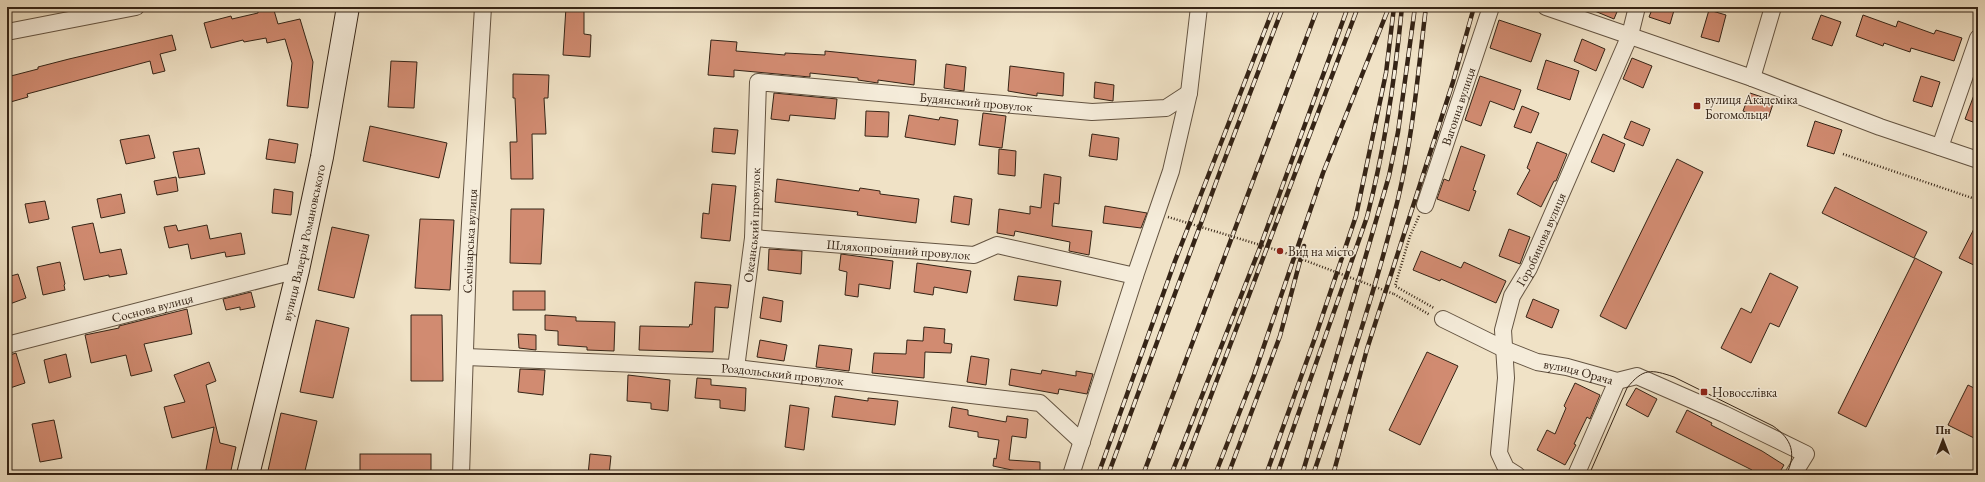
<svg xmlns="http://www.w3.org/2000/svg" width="1985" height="482" font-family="'EB Garamond',serif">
<rect width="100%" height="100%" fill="#f0e2c6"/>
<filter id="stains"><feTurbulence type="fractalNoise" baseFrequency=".005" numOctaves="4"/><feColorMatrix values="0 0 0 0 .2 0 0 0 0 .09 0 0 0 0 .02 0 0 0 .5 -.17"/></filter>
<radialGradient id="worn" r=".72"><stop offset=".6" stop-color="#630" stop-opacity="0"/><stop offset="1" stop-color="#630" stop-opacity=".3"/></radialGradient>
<g fill="#d18b71" stroke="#352416">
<path d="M273,7L278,24L300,19L313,62L308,108L287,106L292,63L285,39L267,43L266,38L244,42L243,40L211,48L204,23L231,16L232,19L258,13V11Z"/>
<path d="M566,7H584V34L591,35L590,57L563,55Z"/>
<path d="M1585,7H1619L1614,19Z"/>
<path d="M1653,7H1675L1670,24L1649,17Z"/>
<path d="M1709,10L1726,15L1719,42L1701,37Z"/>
<path d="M1821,15L1841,22L1832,46L1812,39Z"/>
<path d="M1863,15L1896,27L1898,21L1934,34L1936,30L1962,38L1954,61L1911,48L1910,52L1884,43L1883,46L1856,36Z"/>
<path d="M1499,20L1541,34L1531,62L1490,48Z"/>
<path d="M172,35L176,50L160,54L165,71L153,74L150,61L27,94L28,97L7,103V77L38,69V67L69,59Z"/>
<path d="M1582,39L1605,49L1596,71L1574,61Z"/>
<path d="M711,40L737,42L736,51L785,55V53L825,55V51L916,60L914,85L878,80V83L858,80V78L810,73V77L734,70V77L708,75Z"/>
<path d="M1632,58L1652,66L1643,88L1623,79Z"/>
<path d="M1546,60L1579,71L1570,100L1537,89Z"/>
<path d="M391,61L417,62L414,108L388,107Z"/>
<path d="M946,64L966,67L964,91L944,88Z"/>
<path d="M1010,66L1064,73L1063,96L1037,93V96L1008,91Z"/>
<path d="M513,74L549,75L548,98H544L546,134H532L533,179H511L510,142H517L515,98H513Z"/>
<path d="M1480,76L1521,90L1514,110L1490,101L1481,126L1465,120Z"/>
<path d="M1921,76L1940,82L1932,107L1913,101Z"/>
<path d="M1095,82L1114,85L1113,101L1094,98Z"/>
<path d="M1977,87H1978V124L1965,119Z"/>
<path d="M774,93L837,99L835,119L790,115L789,121L771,119Z"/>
<path d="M1750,93L1774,101L1768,119L1743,111Z"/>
<path d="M1522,106L1539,113L1531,133L1514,127Z"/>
<path d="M866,111L889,112L888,137L865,136Z"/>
<path d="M983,113L1006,116L1002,148L979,145Z"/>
<path d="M909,115L939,120L940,117L958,120L955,145L905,137Z"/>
<path d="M1631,121L1650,129L1643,146L1624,138Z"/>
<path d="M1815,121L1842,130L1834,154L1807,146Z"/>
<path d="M370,126L447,143L439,178L363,161Z"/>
<path d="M714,128L738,130L735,154L712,152Z"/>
<path d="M1092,134L1119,138L1117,160L1089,156Z"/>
<path d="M1603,134L1625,144L1614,172L1591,162Z"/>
<path d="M149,135L155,158L126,164L120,140Z"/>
<path d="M269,139L298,144L295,163L266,159Z"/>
<path d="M1537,142L1567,154L1556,181H1554L1541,207L1517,194L1530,170L1527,168Z"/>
<path d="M1461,146L1485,155L1473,190L1476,191L1469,211L1437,199L1444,179L1449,181Z"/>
<path d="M199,148L205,174L179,178L173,152Z"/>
<path d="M999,149L1016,151L1015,176L998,174Z"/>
<path d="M1677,159L1703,172L1626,329L1600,316Z"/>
<path d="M1044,174L1061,177L1059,204L1054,203L1052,226L1092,231L1089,255L1069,251L1070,242L1015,231L1014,236L997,233L999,209L1030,214V206L1041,208Z"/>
<path d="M176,177L178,191L157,195L154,181Z"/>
<path d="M777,179L859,191L860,188L880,191V194L919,199L916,223L857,215L858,212L775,202Z"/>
<path d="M712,184L736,186L730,241L701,238L703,213L709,214Z"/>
<path d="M1835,187L1927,232L1914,258L1822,213Z"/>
<path d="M274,189L293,192L291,215L272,213Z"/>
<path d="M121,194L125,213L101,218L97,199Z"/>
<path d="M954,196L972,199L969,225L951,222Z"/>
<path d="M45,201L49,219L29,223L25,204Z"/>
<path d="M1105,206L1147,213L1141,228L1103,223Z"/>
<path d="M511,209H544L541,264L510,263Z"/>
<path d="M420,219L454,220L450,290L415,288Z"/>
<path d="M1978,221V267L1959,258Z"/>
<path d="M93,223L100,253L121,249L127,274L109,277V275L84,280L72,227Z"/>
<path d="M176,225L178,231L207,225L210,239L241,233L245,254L226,257L225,252L191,259L188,244L169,248L164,227Z"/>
<path d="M332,227L369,235L354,298L318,290Z"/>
<path d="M1509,229L1530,237L1520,264L1499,256Z"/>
<path d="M769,249L802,251L801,274L768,270Z"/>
<path d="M1421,251L1461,268L1464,262L1506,281L1496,303L1441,279L1440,281L1413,270Z"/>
<path d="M841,254L893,261L890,289L859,284L858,297L845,295L847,272L839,270Z"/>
<path d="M1915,258L1942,272L1866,427L1838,413Z"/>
<path d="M60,262L65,284L64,285L65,290L43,295L37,267Z"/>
<path d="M917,263L971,271L967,293L934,287L933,295L914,292Z"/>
<path d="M1770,273L1798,287L1779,327L1770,323L1751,363L1721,348L1741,308L1751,313Z"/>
<path d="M18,274L26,298L7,305V277Z"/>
<path d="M1018,276L1061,281L1057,306L1014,300Z"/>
<path d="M695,282L731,285L728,308L715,307L713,352L639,350L640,326L689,327L690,324L692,325Z"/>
<rect x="513" y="291" width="32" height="19"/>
<path d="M251,292L255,307L240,310V307L226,310L223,299Z"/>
<path d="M763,297L783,301L781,322L760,318Z"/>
<path d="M1533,299L1559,310L1552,328L1526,317Z"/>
<path d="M187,309L192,334L144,344L152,371L131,376L126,355L91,363L85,335L119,328V326Z"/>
<path d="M411,315H442L443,381H411Z"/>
<path d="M545,315L576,317V321L615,322L614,351L587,350V347L558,345V331L545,330Z"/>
<path d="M316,320L349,328L333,398L300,392Z"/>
<path d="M924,327L945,329L944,343L952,344L951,353L925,352L924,378L872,373L874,353L906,354L907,340L923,341Z"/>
<path d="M518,334L536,335V350L519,348Z"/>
<path d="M760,340L787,345L784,361L757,357Z"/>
<path d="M819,345L852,349L849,371L816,367Z"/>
<path d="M1427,352L1458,366L1420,445L1389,430Z"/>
<path d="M16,353L25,383L7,389V356Z"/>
<path d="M66,354L71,377L49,383L44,360Z"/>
<path d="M971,356L989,359L986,385L967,382Z"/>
<path d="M209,362L216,381L206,385L220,443L236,447L230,475H205L214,427L172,438L164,407L185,402L174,375Z"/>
<path d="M520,369L545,370L543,395L518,392Z"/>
<path d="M1011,369L1041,374L1042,370L1076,376V371L1093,374L1087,394L1059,389L1058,394L1009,385Z"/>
<path d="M628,375L670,380L668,411L651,409V403L627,401Z"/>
<path d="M697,378L711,379V385L746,388L745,411L720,408V400L695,398Z"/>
<path d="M1575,383L1600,395L1590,419L1587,417L1574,444L1576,445L1565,465L1537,450L1547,430L1555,434L1566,408L1564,406Z"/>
<path d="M1968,385L1978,390V440L1948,425Z"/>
<path d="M1636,388L1657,399L1648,417L1626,405Z"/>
<path d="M835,396L868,401V398L898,401L895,425L832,417Z"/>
<path d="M790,405L809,408L804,450L785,447Z"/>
<path d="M952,407L968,410V415L1006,422L1007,416L1028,419L1026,438L1012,436L1009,460L1040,462V475H1026V473L993,466L994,458L996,459L999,440L978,437V432L949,427Z"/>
<path d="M1687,410L1712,423L1711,425L1762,451L1784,465L1778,475H1749L1752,470L1676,432Z"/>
<path d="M281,413L317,421L304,475H267Z"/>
<path d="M54,420L62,458L40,462L32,424Z"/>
<rect x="360" y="454" width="71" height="21"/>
<path d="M590,454L611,456L609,475H588Z"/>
</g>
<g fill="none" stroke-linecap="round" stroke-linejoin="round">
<defs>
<g id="street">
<path d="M1546,7L1752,78L1880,127L1978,160"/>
<path d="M7,32L136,7"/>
<path d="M1752,78L1773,7"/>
<path d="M1940,147L1978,38"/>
<path id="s1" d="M1425,205L1491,7"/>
<path id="s2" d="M753,238L974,255L997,245L1135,276"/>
<path id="s3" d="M1443,319L1504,349L1537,362L1567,367L1617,381L1637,376L1724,414L1806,454L1793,475"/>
<path id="s4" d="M7,345L298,270"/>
<path id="s5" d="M466,357L736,368L1040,403L1082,442"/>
<path id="s6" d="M736,368L753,238L758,82L1092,112L1166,108L1189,93"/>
<path id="s7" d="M461,475L468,257L483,7"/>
<path d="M1071,475L1135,276L1171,171L1189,93L1199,7"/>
<path id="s8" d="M1517,475L1506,468L1499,453L1506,378L1503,330L1512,296L1529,268L1630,35L1637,7"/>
<path d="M1576,475L1617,381"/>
</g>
<g id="secondary">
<path id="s9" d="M248,475L298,270L322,157L348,7"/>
</g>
</defs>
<use href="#street" stroke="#645442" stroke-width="18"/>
<use href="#secondary" stroke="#352416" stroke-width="24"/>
<g stroke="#352416" stroke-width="2.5" stroke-dasharray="1 2" stroke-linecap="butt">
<path d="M1843,154L1978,200"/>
<path d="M1419,216L1410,236L1395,286L1434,308"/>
<path d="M1394,294L1430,315"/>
</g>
<use href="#street" stroke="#f5ecda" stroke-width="16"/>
<use href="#secondary" stroke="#f5ecda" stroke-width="22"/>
<path stroke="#352416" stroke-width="1" d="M1589,475L1627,388C1643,368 1651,369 1674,377L1773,426C1792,439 1797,454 1786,475"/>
<defs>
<g id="rail">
<path d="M1098,475L1175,261L1274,7"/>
<path d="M1108,475L1221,169L1283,7"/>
<path d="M1143,475L1318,7"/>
<path d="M1171,475L1259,250L1348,7"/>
<path d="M1181,475L1358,7"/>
<path d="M1215,475L1254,375L1323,173L1389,7"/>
<path d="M1228,475L1280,336L1304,246"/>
<path d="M1266,475L1316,335L1356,216L1386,73L1394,7"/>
<path d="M1277,475L1367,217C1385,148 1395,78 1402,7"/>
<path d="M1302,475L1389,176L1398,132L1415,7"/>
<path d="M1313,475C1344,384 1375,293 1398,199C1413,136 1418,71 1426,7"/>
<path d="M1333,475L1367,349L1453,82L1474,7"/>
</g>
</defs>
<use href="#rail" stroke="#352416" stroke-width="4.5"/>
<use href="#rail" stroke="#f5ecda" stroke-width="3" stroke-dasharray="9" stroke-linecap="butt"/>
<path stroke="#352416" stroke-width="2.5" stroke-dasharray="1 2" stroke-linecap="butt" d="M1168,217L1280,251L1394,294"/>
</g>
<g fill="#8f2418" stroke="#f5ecda" stroke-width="1.5">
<rect x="1693" y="102" width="8" height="8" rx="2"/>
<circle cx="1280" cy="251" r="4"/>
<rect x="1700" y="388" width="8" height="8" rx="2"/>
</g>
<g text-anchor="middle" stroke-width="3" stroke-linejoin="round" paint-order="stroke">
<g font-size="13" fill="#352416" stroke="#f5ecda" text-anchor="start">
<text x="1705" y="104">вулиця Академіка<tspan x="1705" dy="15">Богомольця</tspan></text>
<text x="1288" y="256">Вид на місто</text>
<text x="1712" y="397">Новоселівка</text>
</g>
<g font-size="13" fill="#352416" stroke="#f5ecda">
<text dy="5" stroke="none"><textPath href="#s6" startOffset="506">Будянський провулок</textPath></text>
<text dy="5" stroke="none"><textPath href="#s1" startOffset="104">Вагонна вулиця</textPath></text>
<text dy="5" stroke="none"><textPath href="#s6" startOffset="144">Океанський провулок</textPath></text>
<text dy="5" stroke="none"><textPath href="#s8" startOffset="252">Горобинова вулиця</textPath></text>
<text dy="5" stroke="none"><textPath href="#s7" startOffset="234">Семінарська вулиця</textPath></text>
<text dy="5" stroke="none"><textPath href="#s9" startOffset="239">вулиця Валерія Романовського</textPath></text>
<text dy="5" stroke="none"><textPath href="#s2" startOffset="146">Шляхопровідний провулок</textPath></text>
<text dy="5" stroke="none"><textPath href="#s4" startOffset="150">Соснова вулиця</textPath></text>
<text dy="5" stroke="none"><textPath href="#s3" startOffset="146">вулиця Орача</textPath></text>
<text dy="5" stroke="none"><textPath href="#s5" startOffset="317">Роздольський провулок</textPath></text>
</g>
</g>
<rect width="1985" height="482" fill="none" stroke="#f0e2c6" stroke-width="24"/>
<rect x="8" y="8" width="1969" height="466" fill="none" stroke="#352416" stroke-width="2"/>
<rect x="12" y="12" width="1961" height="458" fill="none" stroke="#352416"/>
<g transform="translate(1943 440)" stroke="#f5ecda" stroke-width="3" paint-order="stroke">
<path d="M0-3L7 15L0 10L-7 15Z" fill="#352416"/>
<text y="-6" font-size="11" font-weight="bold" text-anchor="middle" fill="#352416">Пн</text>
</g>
<rect width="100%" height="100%" filter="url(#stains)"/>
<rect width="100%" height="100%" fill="url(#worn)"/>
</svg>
